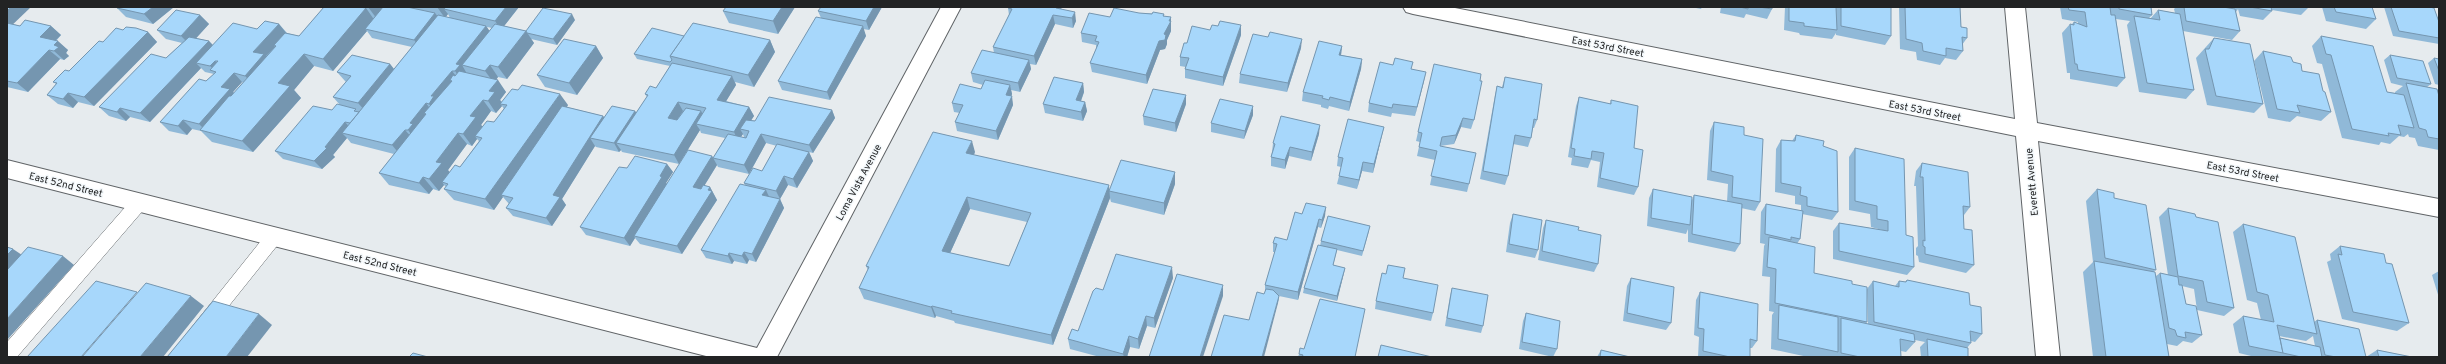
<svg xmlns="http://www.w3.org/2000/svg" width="2446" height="364" font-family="Overpass,sans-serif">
<rect width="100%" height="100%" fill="#e6ebee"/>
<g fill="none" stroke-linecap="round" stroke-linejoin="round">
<defs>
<g id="service">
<path d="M140,195L146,197L149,202L146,207L17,357H7V342L134,197Z"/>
<path d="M274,230L280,232L283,237L280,242L188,357H168L268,232Z"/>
</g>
<g id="minor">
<path d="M941,7H961L777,357H710L7,178V160L757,348Z"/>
<path d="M1403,7H1450L2015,119L2005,7H2025L2037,123L2439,199V217L2038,141L2060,357H2036L2016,136L1413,14L1406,12Z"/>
</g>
</defs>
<use href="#service" stroke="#606467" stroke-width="1"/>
<use href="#minor" stroke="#606467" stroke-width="2"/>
<use href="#service" fill="#fff" fill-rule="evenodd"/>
<use href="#minor" fill="#fff" fill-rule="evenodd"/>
</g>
<g fill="#90b9d8" fill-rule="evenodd">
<path d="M7,7L13,24L20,26H51L61,35L56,41L68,50L66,53L69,56L64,60L60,59L28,92L7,87Z"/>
<path d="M174,7L153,24L126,17L117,8Z"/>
<path d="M324,7H519L504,26L526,31L575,20L557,45L531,39L534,43L507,79L498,77L496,80L506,92L500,100L502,102L568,105L567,107L603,116L604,117L635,111L636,113L647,97L645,94L656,88L670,66L637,59L634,54L684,36L770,40L775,52L754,87L735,82L736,85L726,101L749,107L754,116L751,120L755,121L832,110L835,118L813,153L809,152L813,161L797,188L788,185L780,199L784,208L756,262L749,260L747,264L734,261L732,264L706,258L701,250L745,185L744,183L762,171L777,146L766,143L749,174L718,167L717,165L704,186L710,187L717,200L682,254L640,244L635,238L630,246L586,235L580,227L627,168L667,164L673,172L666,183L667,184L712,156L713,158L725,138L701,133L700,130L679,164L622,152L621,150L619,152L596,147L595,146L562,199L566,205L552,226L513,216L506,208L509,204L503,197L494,210L454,200L444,189L446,187L444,185L439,191L433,189L429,194L389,185L379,173L394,154L351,143L347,138L333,155L335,157L322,169L283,159L275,151L340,105L333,97L346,82L345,81L337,72L390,64L394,69L412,47L372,38L367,31L333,71L314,66L294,90L301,98L253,152L212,142L201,131L192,129L187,135L169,131L160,122L214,74L205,72L201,68L150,122L130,117L126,121L109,116L99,107L166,58L182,43L166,39L157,30L200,15L209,24L196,38L209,41L213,45L257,29L279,24L287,33L299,36ZM448,14L450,18L446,17ZM487,27L492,28L489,31ZM242,82H243L234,93L233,92ZM502,106L504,109L494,122L483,127L481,125L491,111L496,113ZM743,134L744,137H741ZM477,139L479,141L460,167L449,172L448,170L467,144L472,146Z"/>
<path d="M795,7L778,34L729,23L723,11Z"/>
<path d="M882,7L869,30L863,29L866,36L830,100L782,90L778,81L821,18L818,11Z"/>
<path d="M1691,7H1702L1701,9Z"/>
<path d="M1721,7H1772V9L1767,19L1746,14L1744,18L1720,13Z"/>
<path d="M1785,7H1891V36L1885,45L1836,35V33L1832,39L1800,35L1799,33L1784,30Z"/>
<path d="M1899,7H1960L1961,27L1967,38L1962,45L1963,51L1956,60L1945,58L1940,65L1917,60L1916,52L1900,49Z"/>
<path d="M2060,7H2151L2152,15L2149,18L2150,19L2158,10L2175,13L2174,9L2176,7H2309L2301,15L2272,10V11L2263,20L2240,16L2238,9L2236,12L2240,31L2232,40L2183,31L2194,90L2186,99L2139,92L2127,25L2130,21L2116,19L2125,78L2117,87L2070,79V73H2067L2062,33L2070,24H2072L2074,22L2078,24V22L2062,19Z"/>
<path d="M2322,7H2372L2376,19L2366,29L2326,21Z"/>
<path d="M2384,7H2429L2439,38V44L2393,36Z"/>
<path d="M1008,8L1061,9L1076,21L1073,28L1055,24L1036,65L1030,64L1031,69L1020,92L1011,90L1012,94L1011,96L1013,105L998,140L957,131L955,122L960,113L954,112L952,103L981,89L983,85L973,82L971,73L994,53L993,47L1009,15Z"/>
<path d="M1139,13L1164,14V16L1171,17V31L1167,40V44L1165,49L1160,50L1147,84L1092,72L1090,63L1096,49V45L1082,42L1081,33Z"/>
<path d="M123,30L148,32L157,42L94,106L78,102L73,108L58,104L47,95L56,84L53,82L69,71L103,42Z"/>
<path d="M1210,30L1241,35L1223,86L1185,78V69L1186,67L1180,66V57L1187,43Z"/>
<path d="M2321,36L2387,92L2395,93V92L2403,86L2391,83L2384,60L2390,55L2431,84L2427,87L2439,96V150L2418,146L2415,138L2409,137L2408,134L2404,137L2399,136L2390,144L2381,142L2379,145L2342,138L2322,64L2317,63L2312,46Z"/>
<path d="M2214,38L2263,104L2254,113L2207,105L2196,58Z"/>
<path d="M596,46L603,58L577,95L545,87L537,75Z"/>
<path d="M1342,46L1341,55L1362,59L1361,69L1349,111L1329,106L1328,109L1321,107V105L1302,101L1303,92Z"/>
<path d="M1301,48L1287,92L1239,83L1240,74Z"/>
<path d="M2263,51L2293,62L2323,91L2331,112L2321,121L2297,116L2290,122L2268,118L2254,61Z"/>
<path d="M2434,58L2439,59V85L2435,84L2428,63Z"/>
<path d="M1412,69L1424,81L1415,116L1392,113L1391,117L1368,112L1369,103Z"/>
<path d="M1505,77L1537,120L1534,128H1533L1531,138L1528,147L1513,144L1508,176L1505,185L1480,179L1495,95L1497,86L1502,87Z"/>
<path d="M1480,81L1474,120L1471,129L1461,127L1454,144L1440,146L1469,184L1467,192L1430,185L1435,160L1417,156L1420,142L1416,141L1418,132Z"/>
<path d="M1083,83L1084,92L1081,101L1085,102L1087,111L1083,121L1045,113L1043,104Z"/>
<path d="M1186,95V104L1176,132L1144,125L1143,116Z"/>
<path d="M1579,97L1610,104L1611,100L1634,148L1638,187L1634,195L1597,187L1600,162L1591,160L1588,168L1571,165L1572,158L1568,157L1576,106Z"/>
<path d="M1253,115L1244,139L1211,132V123Z"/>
<path d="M1714,122L1744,135L1760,202L1755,211L1741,208L1740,244L1735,252L1688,242V229L1686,234L1647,226L1649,198L1653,189L1692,200L1694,195L1727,202L1728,184L1707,180L1710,131Z"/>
<path d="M1384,127L1382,135L1373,173L1362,171L1357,189L1337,184L1339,176L1341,167L1337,166L1338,157Z"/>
<path d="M1319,134L1311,161L1289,156L1285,169L1271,166V157L1272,152L1273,143Z"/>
<path d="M1796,135L1823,146L1838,212L1832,220L1802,214L1800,239L1797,244L1814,273L1852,284L1867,322L1866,323L1868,324L1867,289L1873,281L1895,286L1899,281L1905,282L1907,280L1970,305L1982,334L1975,342L1971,341V343L1967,348L1968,357H1921L1920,347L1925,342L1915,340V342L1906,352L1901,351V357H1808L1771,349L1772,315L1774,312L1769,311L1770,277L1762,276L1764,246L1765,244L1760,243L1761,212L1766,204L1801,211V205L1795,204V196L1775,192L1776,149L1781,140L1792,141Z"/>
<path d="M1855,148L1906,235L1914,267L1907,275L1833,259V231L1839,223L1882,230L1871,227L1870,214L1849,210V157Z"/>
<path d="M975,152L974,155L1110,190L1175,172V184L1164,215L1111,202L1110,198L1053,345L955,323L954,321L936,316L935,318L864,299L859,288L868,270L866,266ZM970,209L1027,222L1009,266L950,253Z"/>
<path d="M1922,163L1970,207L1964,215V229L1974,265L1966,273L1919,262L1918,256L1916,255V248L1918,246L1916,186H1914L1916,171Z"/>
<path d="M2097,189L2114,198L2156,270L2154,271L2156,276L2160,273L2168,275L2159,217L2168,208L2196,217L2234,308L2224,316L2197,310L2194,289L2182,286L2186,304L2202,335L2192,343L2183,341L2177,346L2167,344L2169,357H2093L2083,272L2093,262L2086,201Z"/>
<path d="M1302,214L1325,216L1321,228L1318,227L1298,300L1279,296L1278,303L1249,320L1265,293V285L1275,252H1273V243L1287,240Z"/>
<path d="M1513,214L1538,250L1535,258L1506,252L1510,223Z"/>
<path d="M1546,220L1578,230L1598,264L1594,272L1538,260L1543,228Z"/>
<path d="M2243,224L2314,322L2317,320L2366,357L2377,350L2412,357H2255L2239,353L2233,324L2243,316L2261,320L2257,303L2247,300L2233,232ZM2279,336L2306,341L2313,336L2315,346L2280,338Z"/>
<path d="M1369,231L1362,256L1337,250L1333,266L1345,268L1337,301L1303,293L1304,288L1320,246L1321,241Z"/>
<path d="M2340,246L2409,323L2397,331L2342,319L2327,262L2331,260L2330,254Z"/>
<path d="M2439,271V298L2432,275Z"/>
<path d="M1173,278L1155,328L1147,326L1139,349L1130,347L1127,357H1100L1070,349L1068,339L1078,331L1103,290Z"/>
<path d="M1403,278L1433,313L1431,321L1375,309L1376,301Z"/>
<path d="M1631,278L1671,323L1666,330L1623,321L1627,286Z"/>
<path d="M1452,288L1483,326L1481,333L1445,326L1450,296Z"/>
<path d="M1700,292L1757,341L1752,348H1750V357H1698L1699,337L1694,335L1696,300Z"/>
<path d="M1526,313L1557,349L1553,357L1519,349L1523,321Z"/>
<path d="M1304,349L1355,357H1298L1299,354Z"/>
<path d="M1601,350L1630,357H1597Z"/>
</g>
<g fill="#7596b0">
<path d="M11,7H31L7,30V11Z"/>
<path d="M153,7H174L153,24L144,14Z"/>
<path d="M354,7H362L364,10L366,8L375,21L365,29L367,31L333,71L323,59Z"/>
<path d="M368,7H383L385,10L377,19Z"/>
<path d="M437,7H454L444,9L448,14L445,18Z"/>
<path d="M506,7H519L501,30L495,21Z"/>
<path d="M782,7H795L778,34L773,21Z"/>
<path d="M874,7H882L869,30L866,21Z"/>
<path d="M1056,7H1062L1058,16L1056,8Z"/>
<path d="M1075,12L1076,21L1073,28L1072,18Z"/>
<path d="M435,13L442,22L421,49L414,40Z"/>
<path d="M572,14L575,20L557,45L553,39Z"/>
<path d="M200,15L209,24L190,45L181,36Z"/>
<path d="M1053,15L1055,24L1036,65L1034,56Z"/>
<path d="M1171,17V31L1167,40V44L1165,49L1160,50L1147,84L1146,75L1159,41L1164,34Z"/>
<path d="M279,24L287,34L274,45L275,47L266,56L273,63L254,85L245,76L253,52Z"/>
<path d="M1241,25V35L1223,86V77Z"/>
<path d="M51,26L61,35L50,46L40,37Z"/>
<path d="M486,26L494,37L462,65L466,72L463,82L455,71L456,64Z"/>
<path d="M863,26L866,36L830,100L827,92Z"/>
<path d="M526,31L534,43L507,79L498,67Z"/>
<path d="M148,32L157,42L94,106L84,97Z"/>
<path d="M1302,39L1301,48L1287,92L1288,83Z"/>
<path d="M770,40L775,52L754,87L748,75Z"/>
<path d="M58,41L68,50L66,53L69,56L64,60L54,51V45Z"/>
<path d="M209,41L217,50L196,63L201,68L150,122L140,113Z"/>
<path d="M596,46L603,58L577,95L569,83Z"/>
<path d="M1342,46L1341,55H1339Z"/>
<path d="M49,50L60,59L28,92L17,83Z"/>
<path d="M304,54L314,66L294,90L301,98L253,152L242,141L278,83Z"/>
<path d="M1362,59L1361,69L1349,111L1350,102Z"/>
<path d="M1029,60L1031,69L1020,92L1018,83Z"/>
<path d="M215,61L224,70L219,75L210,66Z"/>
<path d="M390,64L397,73L366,112L358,103Z"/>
<path d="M490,65L498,77L494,83L485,71Z"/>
<path d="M452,71L460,81L450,80L455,87L437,115L429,104L431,96Z"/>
<path d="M1426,72L1424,81L1415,116L1417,107Z"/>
<path d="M234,73L242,82L233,92L239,98L207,132L199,124L221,87Z"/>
<path d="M732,76L736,85L722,108L717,100Z"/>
<path d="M498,80L506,92L500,100L503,104H500L502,106L496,113L488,101L489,91Z"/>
<path d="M1083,83L1084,92L1078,109L1076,100Z"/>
<path d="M1010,85L1012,94L1008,104L1006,95Z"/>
<path d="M68,93L78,102L73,108L63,99Z"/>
<path d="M560,94L568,105L504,196L501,195L503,197L494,210L485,199Z"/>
<path d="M1186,95V104L1176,132L1175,123Z"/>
<path d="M1012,96L1013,105L998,140L996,131Z"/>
<path d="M483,100L491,111L481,125L485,129L475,136L477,139L472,146L463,134L470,116Z"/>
<path d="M678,102L683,111L673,126L668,118Z"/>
<path d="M1085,102L1087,111L1083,121L1081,112Z"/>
<path d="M426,103L434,114H426L424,113L429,120L416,141L408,130L410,123Z"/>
<path d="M1253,106V115L1244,139L1245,131Z"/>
<path d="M749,107L754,116L745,130L740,129L743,134L738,141L734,132Z"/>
<path d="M120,108L130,117L126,121L117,112Z"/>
<path d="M832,110L835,118L813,153L809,145Z"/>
<path d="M635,111L641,120L616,143L621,150L619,152L614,143Z"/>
<path d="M701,111L706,120L696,124L700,130L679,164L674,155Z"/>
<path d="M603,116L609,125L590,138L595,146L562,199L566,205L552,226L546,218L553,195Z"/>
<path d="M1463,118L1461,127L1454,144L1456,135Z"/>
<path d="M183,120L192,129L187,135L178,126Z"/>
<path d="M345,122L353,131L342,133L347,138L333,155L335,157L322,169L314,161Z"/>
<path d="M1320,125L1319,134L1311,161L1312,152Z"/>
<path d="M1384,127L1382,135L1373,173L1374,164Z"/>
<path d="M405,130L414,140L401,156L392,145Z"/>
<path d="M458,133L467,144L448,170L451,174L442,182L444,185L439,191L429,179L436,162Z"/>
<path d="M761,134L766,143L749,174L744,165Z"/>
<path d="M972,141L975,152L969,165L966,153Z"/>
<path d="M1290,147L1289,156L1285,169V160Z"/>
<path d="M809,152L813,161L797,188L793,179Z"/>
<path d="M712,156L717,165L698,196L693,187Z"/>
<path d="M1363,162L1362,171L1357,189Z"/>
<path d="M667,164L673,172L666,183L668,185L634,236L635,238L630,246L624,238L660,176Z"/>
<path d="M1175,172V184L1164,215V203Z"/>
<path d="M784,176L788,185L780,199L776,191Z"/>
<path d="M423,177L433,189L429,194L419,183Z"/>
<path d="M1109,185L1110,198L1053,345L1051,335Z"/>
<path d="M710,187L717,200L682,254L677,246Z"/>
<path d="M766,190L770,199L762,195Z"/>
<path d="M967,197L970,209L946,262L942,251Z"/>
<path d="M780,199L784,208L756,262L752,254Z"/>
<path d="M1326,207L1325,216L1321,228L1322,220Z"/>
<path d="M1319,219L1318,227L1298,300V292Z"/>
<path d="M13,249L25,257L7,276V255Z"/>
<path d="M744,252L749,260L747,264L742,256Z"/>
<path d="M729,253L734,261L732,264L728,256Z"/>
<path d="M63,256L74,265L7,340V319Z"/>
<path d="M1172,267L1173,278L1155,328L1154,318Z"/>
<path d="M1345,268L1344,273L1337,301V296Z"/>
<path d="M1223,285V296L1203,357H1200Z"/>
<path d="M191,296L204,306L163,357H140Z"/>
<path d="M1279,296L1278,303L1264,357H1262Z"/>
<path d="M932,306L936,316L935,318L931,307Z"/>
<path d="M259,314L272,325L247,357H226Z"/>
<path d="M1146,316L1147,326L1139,349L1138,339Z"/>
<path d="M1129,336L1130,347L1127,357H1124L1123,354Z"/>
</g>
<g fill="#a7d7fb" stroke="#7596b0" fill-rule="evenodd">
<path d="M7,7H11L7,11Z"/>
<path d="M118,7H153L144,14L117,8Z"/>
<path d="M324,7H359L366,8L323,59L304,54L278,83L290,86L242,141L200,130L229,96H231L276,46L274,45L285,33L299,36Z"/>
<path d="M383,7H407L435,13L414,40L365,29Z"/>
<path d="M446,7H506L495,21L444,9Z"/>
<path d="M726,7H782L773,21L723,11Z"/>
<path d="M821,7H874L866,21L818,11Z"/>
<path d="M1009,7H1056V8L1075,12L1072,18L1053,15L1034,56L993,47L1012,9L1008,8Z"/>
<path d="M1740,7H1748V9Z"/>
<path d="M1759,7H1772V9Z"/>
<path d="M1789,7H1836L1837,30L1804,26V23L1789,21Z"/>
<path d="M1841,7H1891V36L1841,26Z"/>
<path d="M1905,7H1960L1961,27L1967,28V38L1962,37L1963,51L1946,48V56L1923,51L1922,43L1906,39Z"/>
<path d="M2068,7H2110L2111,15H2115L2125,78L2078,70L2077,64H2075L2070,24L2074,25V22L2087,27L2085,12L2069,10Z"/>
<path d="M2119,7H2151L2152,15L2119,9Z"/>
<path d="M2184,7H2223L2235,9L2240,31L2186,21Z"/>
<path d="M2250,7H2271L2272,11Z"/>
<path d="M2334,7H2372L2376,19L2336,12Z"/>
<path d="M2391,7H2429L2434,8L2439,22V38L2399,31Z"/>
<path d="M543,8L572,14L553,39L527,33L526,31Z"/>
<path d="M1114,8L1139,13L1152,14L1153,12L1164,14L1163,16L1171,17L1169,21H1171L1164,34L1166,35L1165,40L1159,41L1146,75L1090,63L1099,42L1095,41L1097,36L1081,33L1089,13L1110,17Z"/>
<path d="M176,10L200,15L181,36L157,30Z"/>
<path d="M2158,10L2180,14L2194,90L2147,83L2134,16L2160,20Z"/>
<path d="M438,15L486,26L456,64L460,65L455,71H452L431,96H434L429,104L426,103L410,123L413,124L408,130H405L392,145L342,133Z"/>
<path d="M816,17L863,26L827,92L778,81Z"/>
<path d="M25,20L51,26L40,37L58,41L54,45L59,47L54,51L49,50L17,83L7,81V23L20,26Z"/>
<path d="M265,21L279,24L253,52L264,54L245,76L234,73L221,87L230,89L199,124L183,120L178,126L160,122L199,79L206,81L216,72L210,70L218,61H215L210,66L196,63L233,23L257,29Z"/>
<path d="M1220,21L1241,25L1223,77L1185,69L1189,58L1180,57L1184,43H1187L1192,26L1210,30L1212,25L1218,26Z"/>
<path d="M693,23L770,40L748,75L670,56Z"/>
<path d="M495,24L526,31L498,67L490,65L485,71L462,65Z"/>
<path d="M126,27L136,28L148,32L84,97L68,93L63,99L47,95L57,83L53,82L65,70L69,71L99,41L103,42L116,28L123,30Z"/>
<path d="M652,28L684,36L670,56L672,60L670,62L634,54Z"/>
<path d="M1270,32L1302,39L1288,83L1240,74L1253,34L1268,37Z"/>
<path d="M2321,36L2373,46L2387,92L2404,95L2414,128L2398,125L2401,135L2388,133L2389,136L2352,129L2331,55L2326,54Z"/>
<path d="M189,37L209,41L140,113L120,108L117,112L99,107L151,54L166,58Z"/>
<path d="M2214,38L2250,44L2263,104L2216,96L2205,49H2209Z"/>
<path d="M564,39L596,46L569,83L537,75Z"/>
<path d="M1319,41L1342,46L1339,55L1362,59L1350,102L1330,97L1329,100L1322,98L1323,96L1303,92Z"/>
<path d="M982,50L1029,60L1018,83L971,73Z"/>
<path d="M2263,51L2291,57L2293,62L2301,64L2302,71L2319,74L2323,91L2325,92L2331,112L2297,105L2300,113L2277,109Z"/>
<path d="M352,55L390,64L358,103L333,97L351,76L337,72Z"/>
<path d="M2390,55L2423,61L2431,84L2397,78Z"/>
<path d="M1395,58L1413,62L1411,69L1426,72L1417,107L1393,104L1392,108L1369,103L1380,62L1393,65Z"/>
<path d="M2434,58L2439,59V71Z"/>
<path d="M672,63L732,76L717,100L749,107L734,132L696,124L706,108L678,102L668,118L677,120L686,108L701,111L674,155L616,143L648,95L645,94L650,86L656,88Z"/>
<path d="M1434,64L1481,74L1480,81H1482L1474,120L1463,118L1456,135L1442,137L1440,146L1476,153L1469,184L1431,176L1437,151L1419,147L1422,133L1418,132Z"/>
<path d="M459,71L498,80L489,91L495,92L488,101L483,100L470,116L476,117L463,134L458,133L436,162L442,163L429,179L423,177L419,183L379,173L426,114L424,113L452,81L450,80L453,75L455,76Z"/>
<path d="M1054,77L1083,83L1076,100L1085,102L1081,112L1043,104Z"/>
<path d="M1505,77L1542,84L1537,120L1534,119L1531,138L1515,135L1508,176L1483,171L1497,86L1503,88Z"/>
<path d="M985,80L1010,85L1006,95L1012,96L996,131L955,122L963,105L952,103L960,84L981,89Z"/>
<path d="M2406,83L2437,89L2439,96V139L2428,137L2426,130L2419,128Z"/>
<path d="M522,85L560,94L485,199L444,189L448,184L442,182L455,165L460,167L482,138L475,136L487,121L494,122L507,105L500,104L512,89L518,90Z"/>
<path d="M1153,89L1186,95L1175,123L1143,116Z"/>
<path d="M769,97L832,110L809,145L761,134L744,165L713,158L728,134L746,138L749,131L740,129L746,120L755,121Z"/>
<path d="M1579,97L1611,104V100L1638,106L1634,148L1643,150L1638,187L1600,178L1604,153L1592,151L1591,159L1574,156L1575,149L1571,148Z"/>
<path d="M1220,99L1253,106L1245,131L1211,123Z"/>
<path d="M337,104L356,109L354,111L359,112L350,123L345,122L325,147L327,148L314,161L275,151L313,106L332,110Z"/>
<path d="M562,106L603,116L553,195L560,197L546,218L506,208L513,198L501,195Z"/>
<path d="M612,106L635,111L614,143L590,138Z"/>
<path d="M1281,116L1320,125L1312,152L1290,147L1285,160L1271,157L1275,144L1273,143Z"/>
<path d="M1348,119L1384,127L1374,164L1363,162L1359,180L1339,176L1343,158L1338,157Z"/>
<path d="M1714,122L1744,127V135L1763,139L1760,202L1732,197L1733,176L1711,171Z"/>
<path d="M933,132L972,141L966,153L1109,185L1051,335L951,313L952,311L932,306L931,307L859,288L869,267L866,266ZM967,197L1031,213L1009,266L942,251Z"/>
<path d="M1796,135L1824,141L1823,146L1837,151L1838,212L1807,206V197L1800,195L1801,187L1781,183V140L1795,141Z"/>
<path d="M777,144L809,152L793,179L784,176L776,191L744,183L753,168L762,171Z"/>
<path d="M1855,148L1904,159L1906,235L1913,237L1914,267L1839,251V223L1888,231V221L1877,219V206L1855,201Z"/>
<path d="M688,150L712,156L693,187L701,189L703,185L710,187L708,190L712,191L677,246L634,236Z"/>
<path d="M635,156L667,164L660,176L662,177L624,238L580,227L619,167L627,168Z"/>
<path d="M1121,160L1175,172L1164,203L1109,191Z"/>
<path d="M1922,163L1968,172L1970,207L1963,206L1964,229L1972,230L1974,265L1925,254V247L1923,246V240L1925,241L1923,177H1920Z"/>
<path d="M740,184L766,190L762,195L780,199L752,254L744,252L742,256L729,253L728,256L701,250Z"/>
<path d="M1653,189L1692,197L1690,225L1651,218Z"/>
<path d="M2097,189L2114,193V198L2146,205L2156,270L2105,258Z"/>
<path d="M1694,195L1742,204L1740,244L1692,234Z"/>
<path d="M1306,203L1326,207L1322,220L1319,219L1298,292L1265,285L1277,244L1273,243L1275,237L1287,240L1295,212L1302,214Z"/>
<path d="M1766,204L1803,211L1800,239L1791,237V240L1765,234Z"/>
<path d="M2168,208L2195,214L2196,217L2218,222L2234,308L2207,302L2203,281L2178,276Z"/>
<path d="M1513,214L1542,220L1538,250L1509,244Z"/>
<path d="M1328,216L1370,226L1363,251L1321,241Z"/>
<path d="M1546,220L1579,227L1578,230L1601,235L1598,264L1542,251Z"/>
<path d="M2243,224L2295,237L2317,334L2277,325L2283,353L2249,346L2243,316L2274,322L2268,295L2257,292Z"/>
<path d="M1769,237L1815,247L1814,273L1852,281V284L1867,287V322L1775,303L1776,269L1767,267Z"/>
<path d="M1318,245L1337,249L1333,265L1345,268L1337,296L1304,288Z"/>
<path d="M2340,246L2384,254L2386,263L2392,264L2409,323L2353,312L2338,254L2342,255Z"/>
<path d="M7,247L13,249L7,255Z"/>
<path d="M28,247L63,256L7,319V270Z"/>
<path d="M1116,254L1172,267L1154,318L1146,316L1138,339L1129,336L1123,354L1068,339L1072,329L1078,331L1093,291L1096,288L1103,290Z"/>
<path d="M2094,261L2155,272L2169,357H2106Z"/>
<path d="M1388,265L1405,268L1403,278L1438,285L1433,313L1376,301L1382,273L1386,274Z"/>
<path d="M2160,273L2178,277L2179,285H2182L2186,304L2196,306L2202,335L2185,332L2186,338L2177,336L2175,330L2169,328Z"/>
<path d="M1177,274L1223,285L1200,357H1149Z"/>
<path d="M1631,278L1674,287L1671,323L1627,313Z"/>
<path d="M1907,280L1969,293L1970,305L1981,307L1982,334L1970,331L1971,343L1874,322L1873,281L1899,287V281L1906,282Z"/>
<path d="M96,281L137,292L81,357H27Z"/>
<path d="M146,283L191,296L140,357H82Z"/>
<path d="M1452,288L1488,295L1483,326L1447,318Z"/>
<path d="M1266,289L1273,290L1279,296L1262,357H1211L1224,315L1249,320L1257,292L1264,294Z"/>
<path d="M1700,292L1758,304L1757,341L1750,339V357H1730L1703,351L1704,329L1698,328Z"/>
<path d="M1320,299L1365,309L1355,357H1302L1303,355L1299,354L1300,348L1304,349Z"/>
<path d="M213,301L259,314L226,357H167Z"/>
<path d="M1779,305L1838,317V352L1778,339Z"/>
<path d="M1526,313L1560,321L1557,349L1522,342Z"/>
<path d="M1841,318L1914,334L1915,342L1900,339L1901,357H1860L1841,353Z"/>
<path d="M2317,320L2359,329L2366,357H2336L2325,355Z"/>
<path d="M2280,338L2320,347L2322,357H2301L2283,353Z"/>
<path d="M1927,339L1968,348V357H1928Z"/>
<path d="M1381,345L1432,357H1378Z"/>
<path d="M1601,350L1630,357H1600Z"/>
<path d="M2377,350L2412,357H2379Z"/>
<path d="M413,353L428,357H409Z"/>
</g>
<g text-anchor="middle" stroke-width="3" stroke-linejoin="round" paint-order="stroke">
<g font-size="10" fill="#222324" stroke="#f3f8fb">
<text transform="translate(1608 46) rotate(11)" y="4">East 53rd Street</text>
<text transform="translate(1925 110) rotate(11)" y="4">East 53rd Street</text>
<text transform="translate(2243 171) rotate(11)" y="4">East 53rd Street</text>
<text transform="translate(858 182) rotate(-62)" y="4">Loma Vista Avenue</text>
<text transform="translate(2031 182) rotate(-95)" y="4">Everett Avenue</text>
<text transform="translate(66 184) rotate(14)" y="4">East 52nd Street</text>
<text transform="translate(380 263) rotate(14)" y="4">East 52nd Street</text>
</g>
</g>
<rect width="2446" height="364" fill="none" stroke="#222324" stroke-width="16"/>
</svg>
